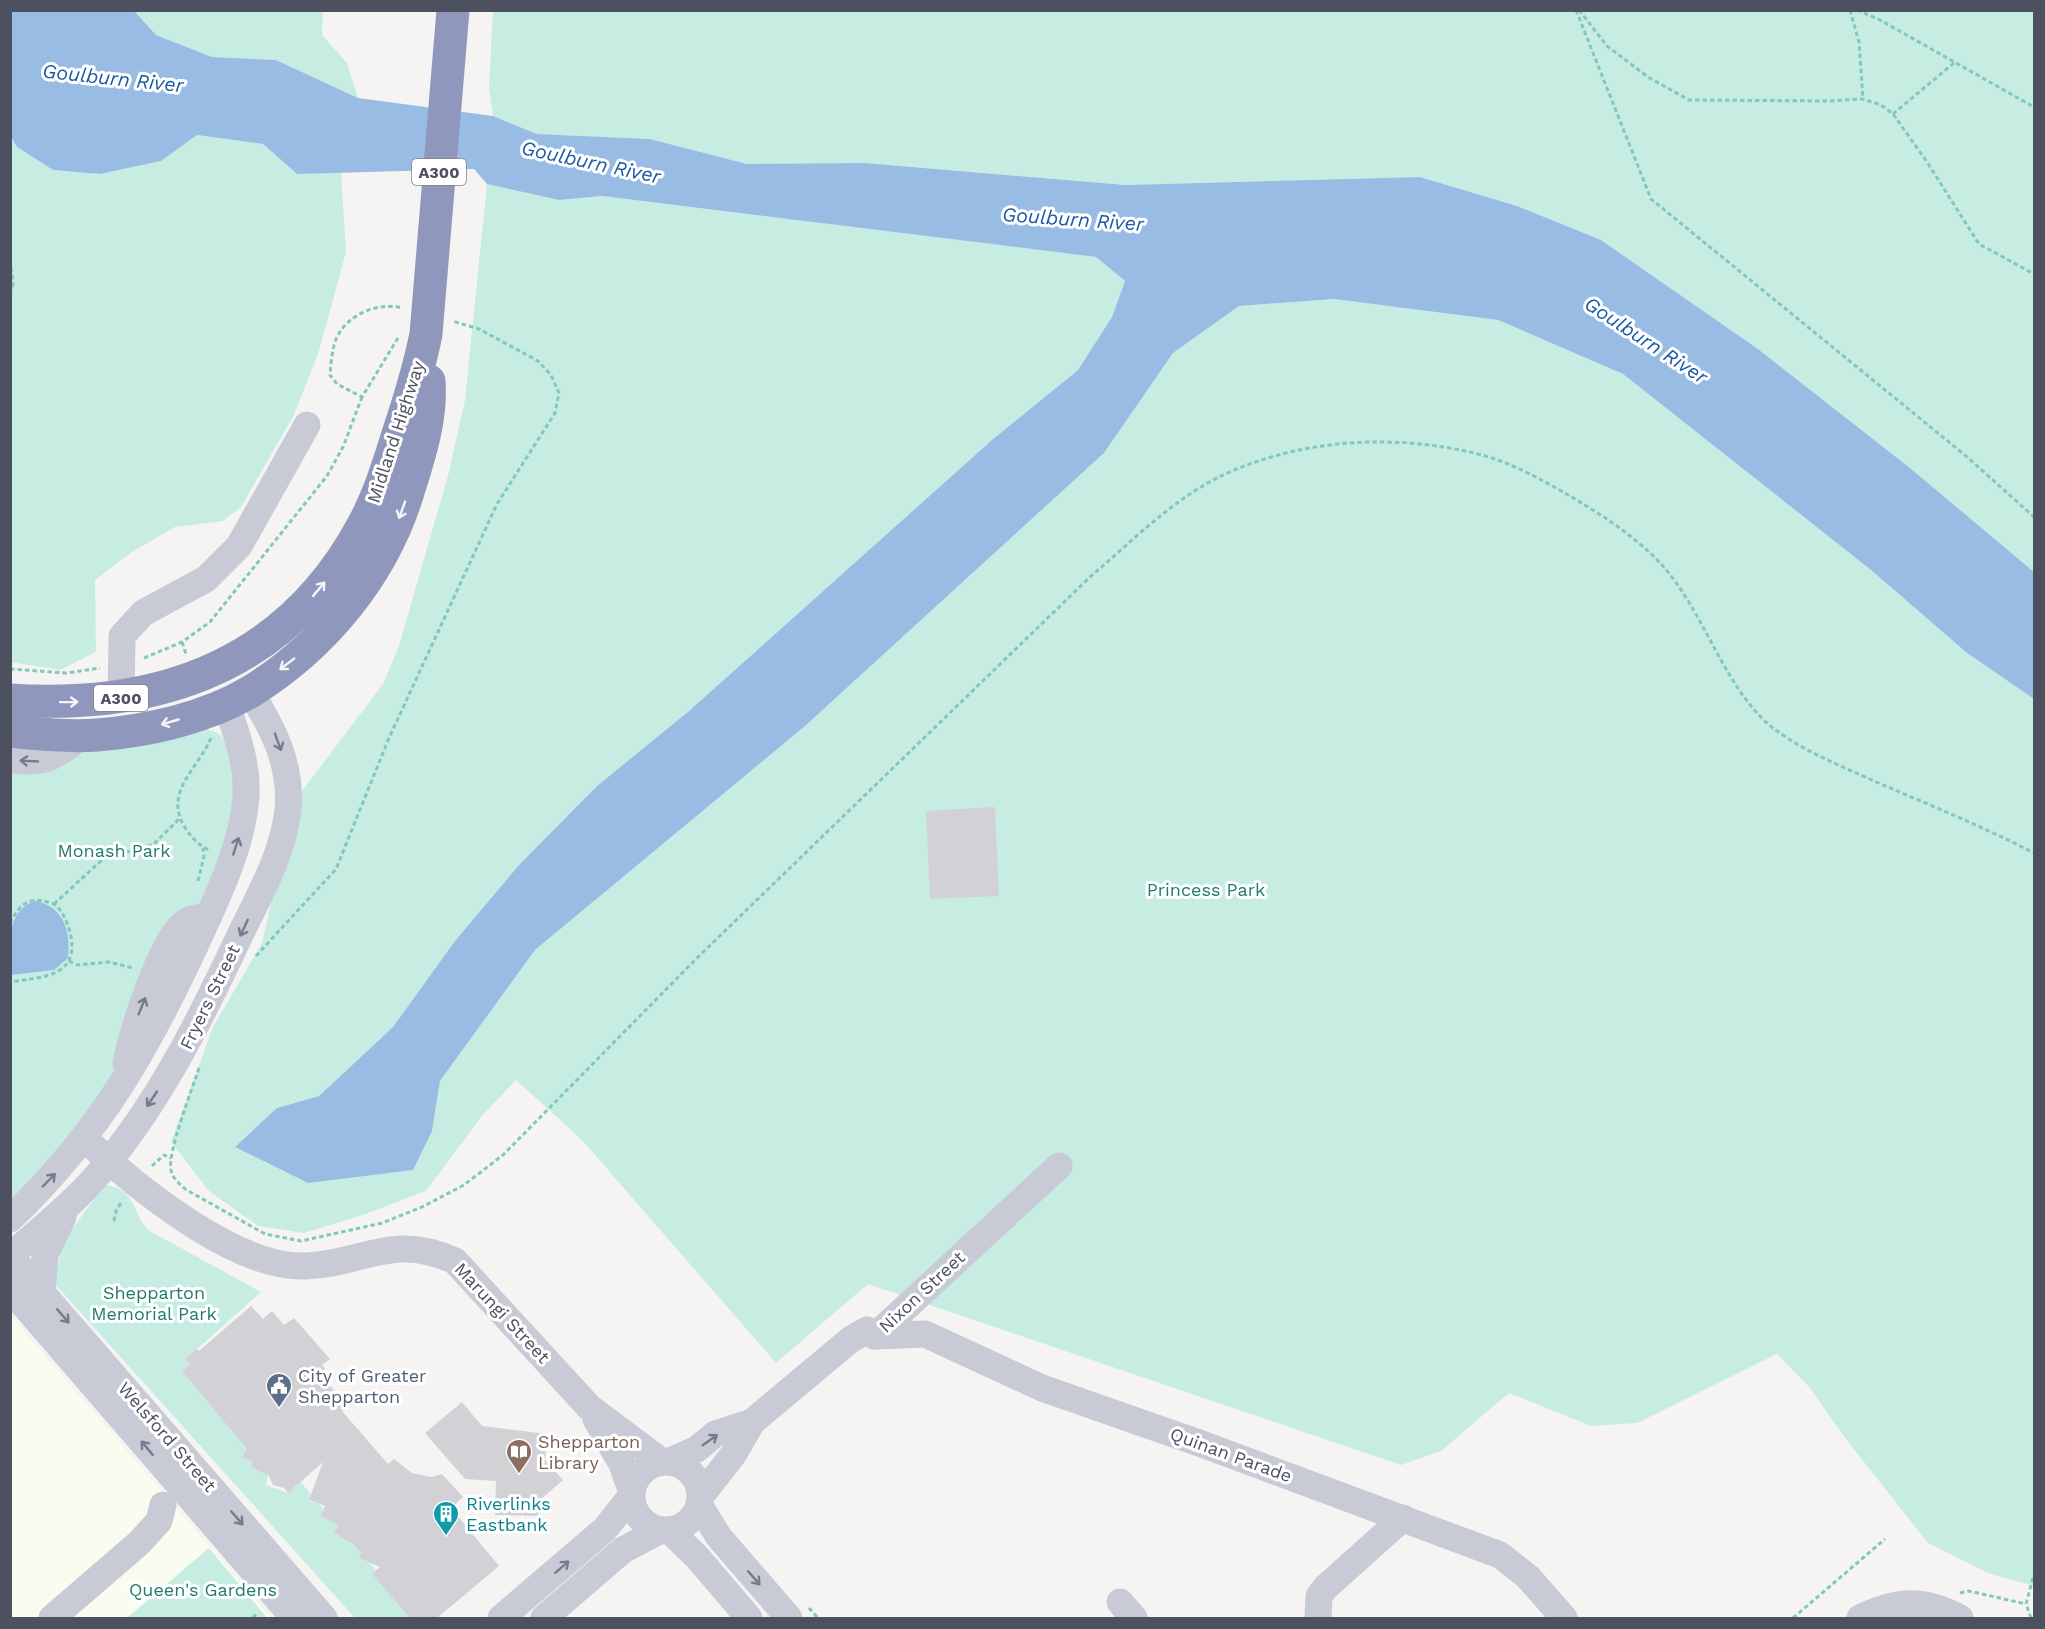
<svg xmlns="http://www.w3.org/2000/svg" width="2045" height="1629" font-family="'Work Sans',sans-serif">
<rect width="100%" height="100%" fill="#f5f4f3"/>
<path fill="#fbfcf0" d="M10,1311L13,1319L271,1618H11Z"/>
<g fill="#c7ede2">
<path d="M102,11H323L322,35L347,63L358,98L276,60L212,57L156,35L134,12Z"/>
<path d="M493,11H2034V572L1910,468L1758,349L1601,240L1517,206L1420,177L1126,185L865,163L747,164L650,139L537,134L493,116L489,88Z"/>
<path d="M197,135L263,144L297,174L341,171L346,252L319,351L294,415L241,507L223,521L175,527L132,552L95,580L96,652L60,670L11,662L10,137L17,147L53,170L100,174L161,161Z"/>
<path d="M487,184L559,200L602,196L1096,257L1125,281L1112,317L1078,370L992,440L689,711L597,786L519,865L455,941L393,1027L319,1096L277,1108L236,1147L308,1183L432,1131L440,1081L535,950L805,726L1104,453L1173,353L1239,306L1334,299L1498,320L1623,374L1871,570L1967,653L2034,699V1586L1988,1573L1928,1543L1845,1438L1810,1388L1777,1354L1637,1423L1591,1426L1509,1393L1441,1451L1401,1465L868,1284L776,1363L582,1140L516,1080L482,1116L426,1191L360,1216L304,1233L258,1226L209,1191L171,1142L213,1027L262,943L293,803L383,684L399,646L449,472L465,400Z"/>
<path d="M203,728L216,732L226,741L234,758L232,830L186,941L95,1106L59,1153L11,1201V744Z"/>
<path d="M104,1185C134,1186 132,1212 148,1230L261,1292L186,1359L190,1364L182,1371L249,1444L243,1457L253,1462L251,1467L268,1475L266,1485L288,1493L301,1482L311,1495L309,1501L319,1504L338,1525L334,1533L353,1544L361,1553L359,1558L370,1563L376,1570L373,1574L410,1618H355L54,1283L63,1242Z"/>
<path d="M209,1548L267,1618H127Z"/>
</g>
<g fill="#99bce5">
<path d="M10,11L135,12L156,35L212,57L276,60L358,98L493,116L537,134L650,139L747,164L865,163L1126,185L1420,177L1517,206L1601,240L1758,349L1910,468L2034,572V699L1967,653L1871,570L1623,374L1498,320L1334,299L1239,306L1173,353L1104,453L805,726L535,950L440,1081L432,1131L413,1170L308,1183L235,1147L277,1108L319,1096L393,1027L455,941L519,865L597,786L689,711L992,440L1078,370L1112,317L1125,281L1096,257L602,196L559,200L487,184L474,169L297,174L263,144L197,135L161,161L100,174L53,170L17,147L11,137Z"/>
<path d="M35,901C64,906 71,932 68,958L54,970L11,975C10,948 4,912 35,901Z"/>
</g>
<g fill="#d1d1d6">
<path d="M995,807L999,896L930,899L926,811Z"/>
<path d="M251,1306L263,1319L272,1311L284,1325L294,1318L330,1359L322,1365L325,1369L320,1374L348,1407L342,1411L388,1464L394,1459L412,1473L431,1477L442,1474L463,1497L451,1508L499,1566L437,1618H410L372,1574L380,1567L359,1558L361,1553L353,1544L334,1533L338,1525L321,1516L325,1506L309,1500L323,1462L288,1493L284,1488L273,1485L268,1475L251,1467L253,1462L242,1457L247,1449L182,1371L190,1364L185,1359L197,1349L199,1351Z"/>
<path d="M462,1402L482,1426L547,1434L545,1460L563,1480L540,1500L538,1516L495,1515L496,1481L465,1479L425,1433Z"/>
</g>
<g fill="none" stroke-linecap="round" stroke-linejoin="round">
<g stroke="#82c8bc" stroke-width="3" stroke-dasharray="4.5 3" stroke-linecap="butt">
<path d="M1576,10L1651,199L1966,456L2034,517"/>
<path d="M1579,10L1607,46L1648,77L1689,100L1829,101L1863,99L1881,105L1893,114L1927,162L1979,244L2034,274"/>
<path d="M1850,10L1859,42L1863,99"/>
<path d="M1857,10L1880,20L2034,107"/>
<path d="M1893,114L1955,62"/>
<path d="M10,260L13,284L10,294"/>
<path d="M398,338L362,397L337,384L330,375C331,363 332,348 337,337C348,314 378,302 402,308"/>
<path d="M182,642L186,654"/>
<path d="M144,658L182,642L210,622L327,476L343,447L362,397"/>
<path d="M10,669L67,673L100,668"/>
<path d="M211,738C198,769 164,791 184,826C191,837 199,846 211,851"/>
<path d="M198,881L204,856L203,848"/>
<path d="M54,904L103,859L154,844L180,818"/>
<path d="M10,923C21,901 32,896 54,904C63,911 67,922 70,932C81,977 43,977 10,982"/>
<path d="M256,956L336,869L389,738L497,504L555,413L559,393L551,375L538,361L479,329L452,321"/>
<path d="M69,961L78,965L109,962L133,968"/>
<path d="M199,1068C193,1087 167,1153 171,1170C172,1178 179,1183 185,1189L265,1234L301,1241L382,1223L422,1207L464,1185L503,1155L696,959L1090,577C1131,542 1172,500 1221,476C1301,438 1397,433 1482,455C1515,464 1546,482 1575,499C1605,517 1637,538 1661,564C1705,612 1724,689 1773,728C1803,751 1839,765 1874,781C1927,804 1982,826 2034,853"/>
<path d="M152,1166L164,1155L171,1158"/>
<path d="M114,1221L116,1211L122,1201"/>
<path d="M1960,1593L1969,1591L2026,1604"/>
<path d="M809,1608L818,1618"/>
<path d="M253,1618L257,1613"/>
<path d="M1793,1618L1885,1539"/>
<path d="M2031,1618L2026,1604L2034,1574"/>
</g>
<g stroke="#c8cbd6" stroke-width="27">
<path d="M121,698L122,636L143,613L206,579L239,546L307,425"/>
<path d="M10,760C48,764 53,757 82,736"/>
<path d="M126,1064C131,1035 160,943 183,924C190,918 200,917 209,916"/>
<path d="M85,1139C133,1185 236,1269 305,1266C363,1264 393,1232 455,1261L589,1407L661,1461"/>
<path d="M10,1219C102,1131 149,1046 201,933C220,891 243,843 246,796C248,763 236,733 226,703"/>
<path d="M10,1256C39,1231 69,1207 94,1179C158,1106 200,1020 241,933C260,894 283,854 288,810C292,765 273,728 250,692"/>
<path d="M10,1256L324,1618"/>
<path d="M10,1289L294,1618"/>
<path d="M42,1292L45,1255L63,1217"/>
<path d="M875,1336L925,1334L1042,1388L1202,1444L1500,1555L1528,1577L1564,1618"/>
<path d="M875,1336L1059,1166"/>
<path d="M596,1419L622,1464L631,1490"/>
<path d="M670,1461L697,1449L715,1434L752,1422"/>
<circle cx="666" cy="1496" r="34"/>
<path d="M700,1497L733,1455L752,1422L850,1340L867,1330L875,1336"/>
<path d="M699,1505L719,1537L789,1618"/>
<path d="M669,1530L697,1557L749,1618"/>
<path d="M1120,1602L1134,1618"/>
<path d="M52,1618L139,1543L159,1521L163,1505"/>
<path d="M501,1618L605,1529L631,1496"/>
<path d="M544,1618L623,1550L661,1530"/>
<path d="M1318,1618L1319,1596L1326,1587L1403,1518"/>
<path d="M1860,1618C1897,1600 1923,1598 1960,1618"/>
</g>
<g stroke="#9097bc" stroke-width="33">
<path d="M10,700C160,710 287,665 362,527C378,498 388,466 398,434C409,401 419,369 426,334L453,10"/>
<path d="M10,731C39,734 68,737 97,735C148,731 206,718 250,692C323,647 383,575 408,492C419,457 432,418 429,381"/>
</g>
</g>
<defs><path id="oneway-shaft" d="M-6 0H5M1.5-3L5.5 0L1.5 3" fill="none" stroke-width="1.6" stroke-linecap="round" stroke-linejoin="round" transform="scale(1.5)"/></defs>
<g stroke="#f4f5f8">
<use href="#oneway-shaft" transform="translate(402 510) rotate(110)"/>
<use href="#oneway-shaft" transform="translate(319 589) rotate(-50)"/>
<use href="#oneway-shaft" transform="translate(287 664) rotate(143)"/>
<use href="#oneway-shaft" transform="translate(69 702) rotate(-1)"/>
<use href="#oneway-shaft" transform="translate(170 722) rotate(164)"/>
</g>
<g stroke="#777b89">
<use href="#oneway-shaft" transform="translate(278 742) rotate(70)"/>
<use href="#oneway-shaft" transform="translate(29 761) rotate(-177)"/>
<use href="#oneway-shaft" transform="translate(236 846) rotate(-72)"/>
<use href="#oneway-shaft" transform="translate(244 928) rotate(115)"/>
<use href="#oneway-shaft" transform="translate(142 1006) rotate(-68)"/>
<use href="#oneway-shaft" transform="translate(152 1099) rotate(124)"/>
<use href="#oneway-shaft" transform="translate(49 1180) rotate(-46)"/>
<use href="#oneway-shaft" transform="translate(63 1316) rotate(49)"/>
<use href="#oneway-shaft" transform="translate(710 1440) rotate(-35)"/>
<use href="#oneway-shaft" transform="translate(147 1448) rotate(-130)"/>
<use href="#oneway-shaft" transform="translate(237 1518) rotate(49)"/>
<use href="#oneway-shaft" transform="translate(562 1567) rotate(-41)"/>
<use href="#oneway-shaft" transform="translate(754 1578) rotate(49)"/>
</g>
<defs>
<symbol id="civic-pin" viewBox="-11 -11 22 30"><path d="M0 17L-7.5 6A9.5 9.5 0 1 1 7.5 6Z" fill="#5c6f8a" stroke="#fff"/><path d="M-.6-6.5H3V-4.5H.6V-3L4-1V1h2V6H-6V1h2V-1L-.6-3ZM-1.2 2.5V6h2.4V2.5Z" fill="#fff"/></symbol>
<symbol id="library-pin" viewBox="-11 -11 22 30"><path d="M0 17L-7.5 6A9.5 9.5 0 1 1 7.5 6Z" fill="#8d6e63" stroke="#fff"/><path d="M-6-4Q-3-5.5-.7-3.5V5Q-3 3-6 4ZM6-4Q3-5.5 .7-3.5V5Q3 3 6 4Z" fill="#fff"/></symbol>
<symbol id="building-pin" viewBox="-11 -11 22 30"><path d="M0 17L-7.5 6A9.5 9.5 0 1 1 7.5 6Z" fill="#0f9aa8" stroke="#fff"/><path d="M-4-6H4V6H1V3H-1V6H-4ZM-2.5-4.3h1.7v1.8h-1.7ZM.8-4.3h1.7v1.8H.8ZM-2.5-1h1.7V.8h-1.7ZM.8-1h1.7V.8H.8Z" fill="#fff"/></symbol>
</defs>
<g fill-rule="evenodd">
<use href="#civic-pin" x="264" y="1371" width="30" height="40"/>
<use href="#library-pin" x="504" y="1437" width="30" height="40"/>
<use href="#building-pin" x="431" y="1499" width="30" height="40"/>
</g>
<g text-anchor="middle" stroke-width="6" stroke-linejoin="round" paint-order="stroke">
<g fill="#fff" stroke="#82848f" stroke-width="1.5">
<rect x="412" y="159" width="54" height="26" rx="4.5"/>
<rect x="94" y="685" width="54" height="26" rx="4.5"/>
</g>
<g font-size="16" font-weight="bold" fill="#4c505f">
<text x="439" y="178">A300</text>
<text x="121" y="704">A300</text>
</g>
<g font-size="18" fill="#4c505f" stroke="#fff">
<text transform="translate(396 432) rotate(-72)" y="6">Midland Highway</text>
<text transform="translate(210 997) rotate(-64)" y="6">Fryers Street</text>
<text transform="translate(922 1292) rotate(-43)" y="6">Nixon Street</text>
<text transform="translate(502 1313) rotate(47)" y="6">Marungi Street</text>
<text transform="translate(167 1437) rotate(49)" y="6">Welsford Street</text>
<text transform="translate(1231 1455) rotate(20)" y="6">Quinan Parade</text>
</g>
<g font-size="18" fill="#217c6c" stroke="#fff">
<text x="114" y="857">Monash Park</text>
<text x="1206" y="896">Princess Park</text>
<text x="154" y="1299">Shepparton<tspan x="154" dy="21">Memorial Park</tspan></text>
<text x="203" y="1596">Queen's Gardens</text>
</g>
<g font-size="18" fill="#4e5e75" stroke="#fff" text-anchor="start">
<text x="298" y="1382">City of Greater<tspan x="298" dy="21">Shepparton</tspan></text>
</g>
<g font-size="18" fill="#785e54" stroke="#fff" text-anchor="start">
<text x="538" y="1448">Shepparton<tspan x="538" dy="21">Library</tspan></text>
</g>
<g font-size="18" fill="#0d838f" stroke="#fff" text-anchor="start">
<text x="466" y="1510">Riverlinks<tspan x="466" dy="21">Eastbank</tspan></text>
</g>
<g font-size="20" font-style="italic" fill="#1b5aa3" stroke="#fff">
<text transform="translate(113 78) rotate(6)" y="7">Goulburn River</text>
<text transform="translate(591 162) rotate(12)" y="7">Goulburn River</text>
<text transform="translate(1073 219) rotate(4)" y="7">Goulburn River</text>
<text transform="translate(1646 340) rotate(33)" y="7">Goulburn River</text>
</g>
</g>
<rect width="2045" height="1629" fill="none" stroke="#4c505f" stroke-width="24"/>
</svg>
